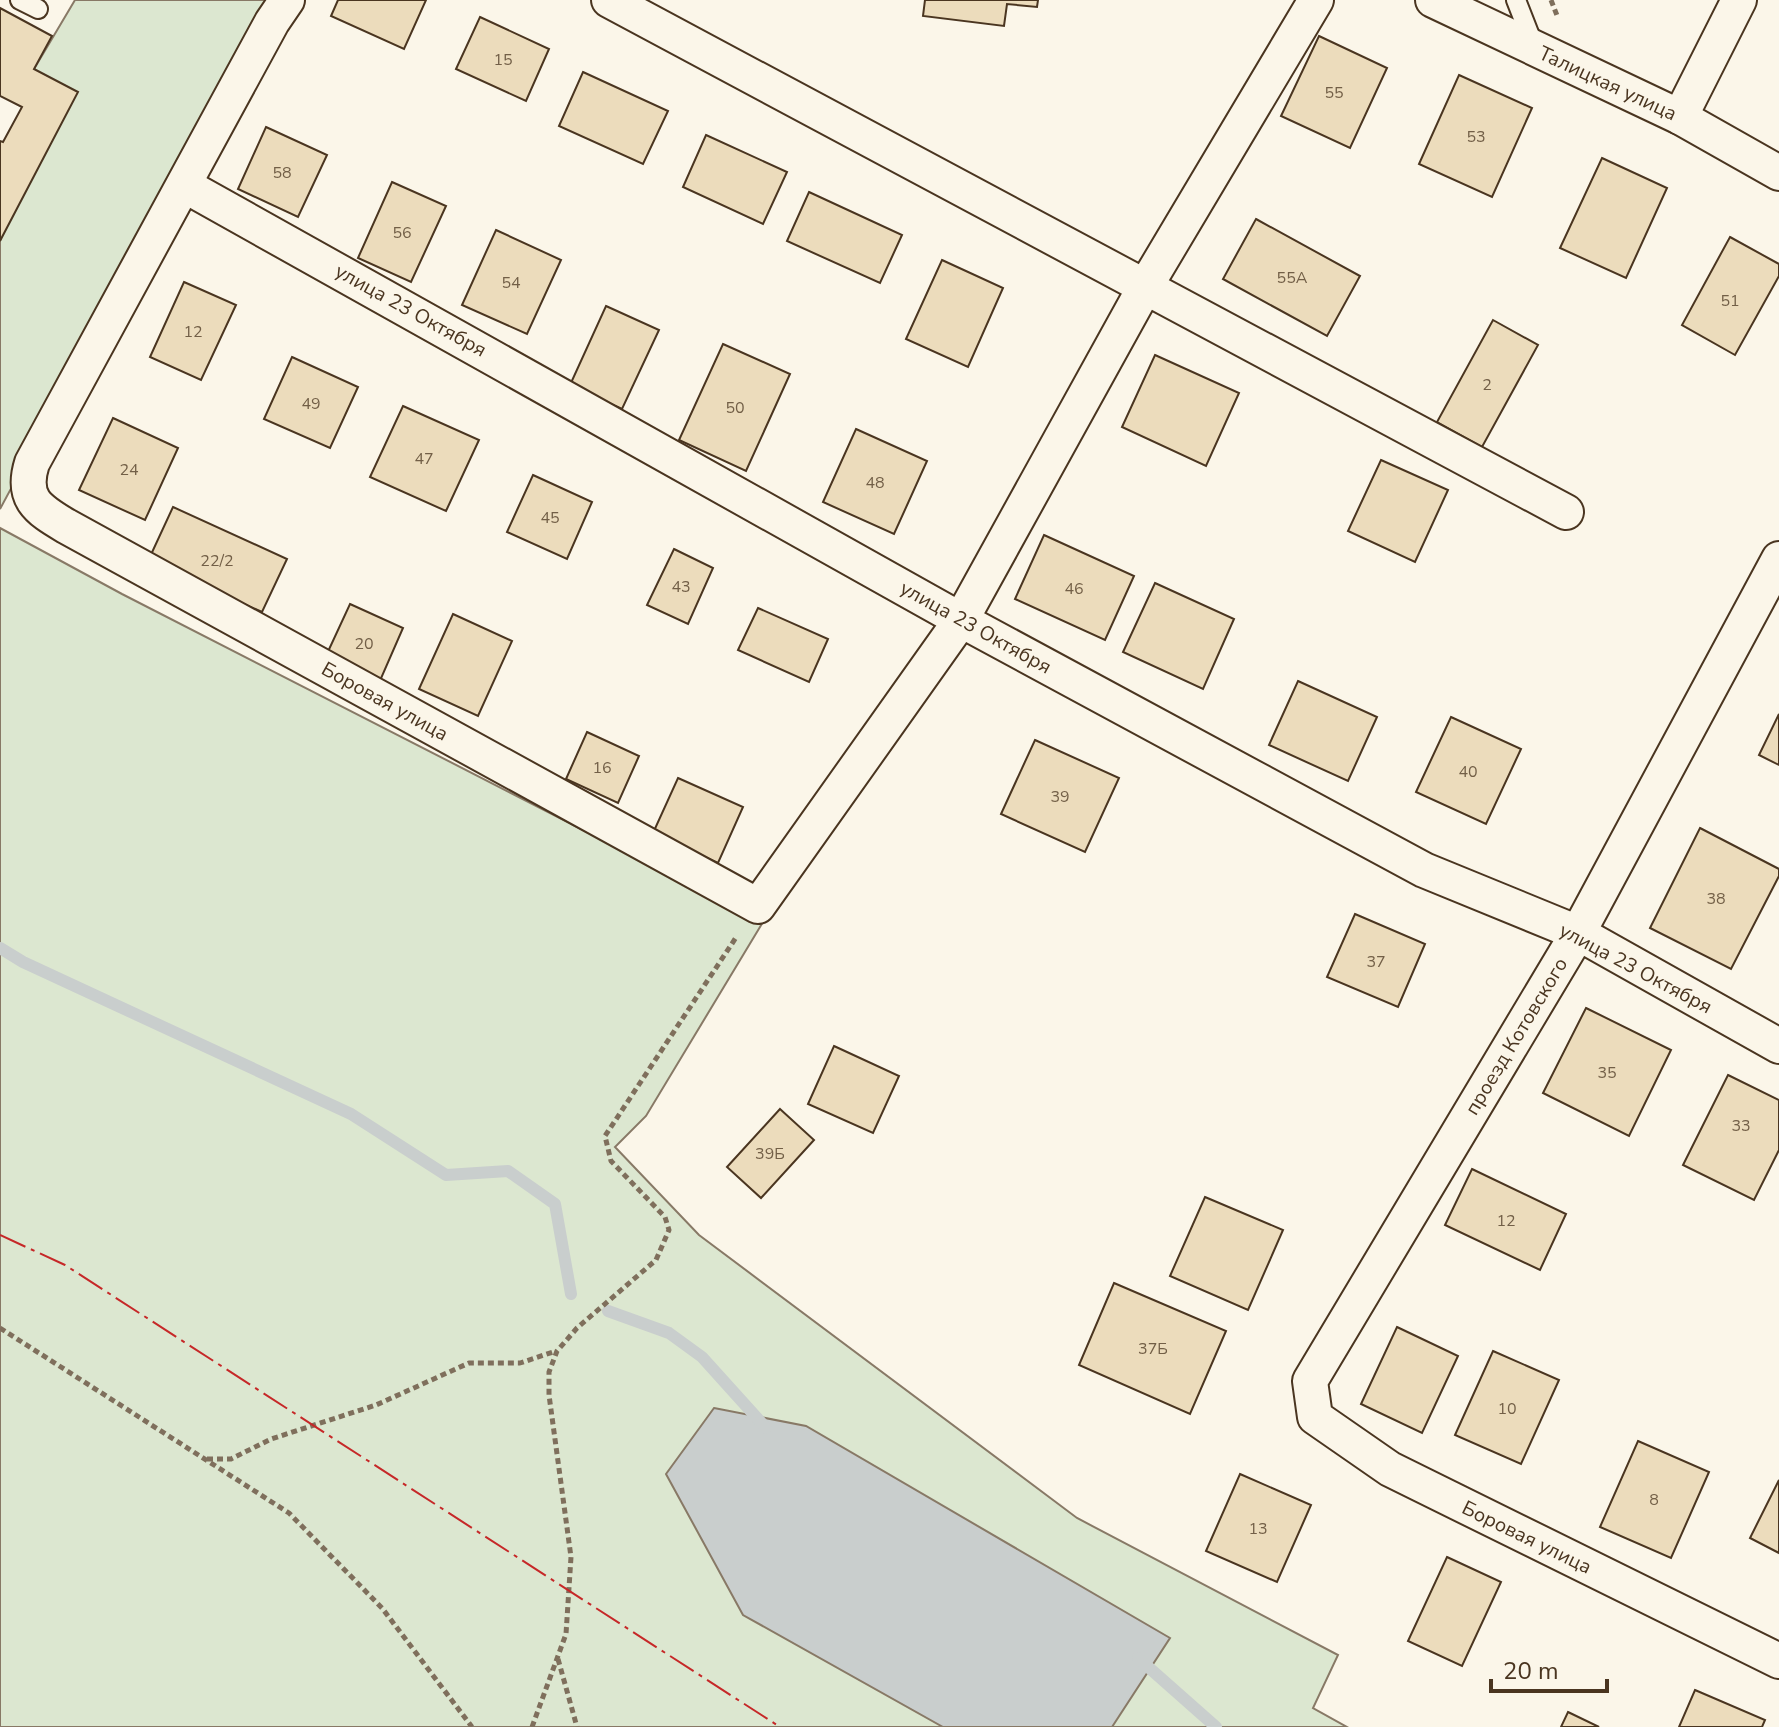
<svg xmlns="http://www.w3.org/2000/svg" width="1779" height="1727" font-family="'Nunito Sans',sans-serif">
<rect width="100%" height="100%" fill="#fbf6e9"/>
<g fill="#dce7d0" stroke="#887966" stroke-width="2">
<path d="M75,0H273L0,509V241L34,69Z"/>
<path d="M0,528L122,594L763,922L646,1116L615,1147L699,1235L1077,1518L1338,1655L1313,1708L1347,1727H0Z"/>
</g>
<path fill="#c9cecd" stroke="#887966" stroke-width="2" d="M714,1408L806,1426L1170,1638L1112,1727H943L743,1615L666,1474Z"/>
<g fill="none" stroke-linecap="round" stroke-linejoin="round">
<g stroke="#c9cecd" stroke-width="12">
<path d="M0,948L23,962L351,1114L446,1175L508,1171L555,1204L571,1294"/>
<path d="M608,1311L669,1333L702,1357L766,1428"/>
<path d="M1138,1658L1216,1727"/>
</g>
</g>
<g fill="#ecdcbc" stroke="#4a3520" stroke-width="2">
<path d="M338,0H426L404,49L331,16Z"/>
<path d="M925,0H1038L1037,7L1007,4L1004,26L923,16Z"/>
<path d="M0,8L52,36L34,69L78,92L0,241V141L3,142L22,107L0,96Z"/>
<path d="M480,17L549,49L526,101L456,69Z"/>
<path d="M1319,36L1387,68L1350,148L1281,116Z"/>
<path d="M583,72L668,111L643,164L559,126Z"/>
<path d="M1459,75L1532,108L1492,197L1419,164Z"/>
<path d="M266,127L327,155L298,217L238,189Z"/>
<path d="M706,135L787,172L763,224L683,187Z"/>
<path d="M1602,158L1667,188L1626,278L1560,248Z"/>
<path d="M392,182L446,206L411,282L358,258Z"/>
<path d="M809,192L902,235L880,283L787,241Z"/>
<path d="M1256,219L1360,276L1327,336L1223,279Z"/>
<path d="M496,230L561,260L527,334L462,305Z"/>
<path d="M1730,237L1779,264V276L1735,355L1682,325Z"/>
<path d="M942,260L1003,288L968,367L906,339Z"/>
<path d="M184,282L236,305L201,380L150,357Z"/>
<path d="M606,306L659,330L622,409L570,385Z"/>
<path d="M1493,320L1538,345L1482,447L1437,422Z"/>
<path d="M723,344L790,374L746,471L679,440Z"/>
<path d="M1155,355L1239,393L1206,466L1122,427Z"/>
<path d="M292,357L358,387L330,448L264,419Z"/>
<path d="M403,406L479,440L446,511L370,477Z"/>
<path d="M113,418L178,448L145,520L79,490Z"/>
<path d="M856,429L927,461L894,534L823,502Z"/>
<path d="M1381,460L1448,490L1415,562L1348,531Z"/>
<path d="M533,475L592,502L567,559L507,532Z"/>
<path d="M173,507L287,559L262,612L148,561Z"/>
<path d="M1044,535L1134,576L1105,640L1015,599Z"/>
<path d="M674,549L713,568L688,624L647,605Z"/>
<path d="M1155,583L1234,619L1203,689L1123,652Z"/>
<path d="M350,604L403,628L379,683L325,658Z"/>
<path d="M758,608L828,639L809,682L738,650Z"/>
<path d="M453,614L512,641L478,716L419,689Z"/>
<path d="M1298,681L1377,717L1348,781L1269,745Z"/>
<path d="M1779,714V765L1759,755Z"/>
<path d="M1451,717L1521,749L1486,824L1416,792Z"/>
<path d="M587,732L639,756L618,803L566,779Z"/>
<path d="M1035,740L1119,778L1085,852L1001,814Z"/>
<path d="M678,778L743,807L718,863L653,833Z"/>
<path d="M1700,828L1779,869V876L1731,969L1650,928Z"/>
<path d="M1355,914L1425,944L1398,1007L1327,977Z"/>
<path d="M1586,1008L1671,1050L1629,1136L1543,1093Z"/>
<path d="M834,1046L899,1076L873,1133L808,1104Z"/>
<path d="M1728,1075L1779,1100V1150L1754,1200L1683,1165Z"/>
<path d="M780,1109L814,1140L761,1198L727,1167Z"/>
<path d="M1472,1169L1566,1214L1540,1270L1445,1225Z"/>
<path d="M1205,1197L1283,1230L1248,1310L1170,1276Z"/>
<path d="M1114,1283L1226,1331L1190,1414L1079,1365Z"/>
<path d="M1397,1327L1458,1356L1422,1433L1361,1404Z"/>
<path d="M1493,1351L1559,1380L1521,1464L1455,1435Z"/>
<path d="M1638,1441L1709,1472L1671,1558L1600,1527Z"/>
<path d="M1240,1474L1311,1505L1277,1582L1206,1551Z"/>
<path d="M1779,1480V1553L1750,1538Z"/>
<path d="M1447,1557L1501,1582L1462,1666L1408,1641Z"/>
<path d="M1695,1690L1765,1720L1762,1727H1679Z"/>
<path d="M1568,1712L1599,1727H1561Z"/>
</g>
<g fill="none" stroke-linecap="round" stroke-linejoin="round">
<defs>
<g id="lane">
<path d="M20,0L38,9"/>
<path d="M1516,0L1534,46"/>
</g>
<g id="street">
<path d="M287,0L272,22L32,463C21,498 37,509 66,526L758,906L961,620L1145,287L1316,0"/>
<path d="M609,0L1566,512"/>
<path d="M1433,0L1680,117L1779,173"/>
<path d="M1680,117L1739,0"/>
<path d="M184,185L961,620L1424,870L1578,933L1779,1046"/>
<path d="M1779,559L1578,933L1310,1381L1315,1417L1390,1469L1779,1661"/>
</g>
</defs>
<use href="#lane" stroke="#4a3520" stroke-width="22"/>
<use href="#street" stroke="#4a3520" stroke-width="38"/>
<g stroke="#7f6f5c" stroke-width="5" stroke-dasharray="6 4" stroke-linecap="butt">
<path d="M1551,0L1558,18"/>
<path d="M0,1328L289,1513L382,1608L472,1727"/>
<path d="M207,1459H231L271,1439L376,1405L469,1363H520L556,1351"/>
<path d="M558,1659L577,1727"/>
<path d="M532,1727L566,1634L571,1557L549,1395V1372L557,1351L577,1328L656,1260L669,1230L665,1217L611,1161L605,1136L737,936"/>
</g>
<use href="#lane" stroke="#fbf6e9" stroke-width="18"/>
<use href="#street" stroke="#fbf6e9" stroke-width="34"/>
<path stroke="#c62828" stroke-width="2" stroke-dasharray="28 6 4 6" stroke-linecap="butt" d="M0,1235L65,1265L780,1727"/>
</g>
<g text-anchor="middle" stroke-width="6" stroke-linejoin="round" paint-order="stroke">
<g font-size="16" fill="#725f47">
<text x="503" y="65">15</text>
<text x="1334" y="98">55</text>
<text x="1476" y="142">53</text>
<text x="282" y="178">58</text>
<text x="402" y="238">56</text>
<text x="1292" y="283">55А</text>
<text x="511" y="288">54</text>
<text x="1730" y="306">51</text>
<text x="193" y="337">12</text>
<text x="1487" y="390">2</text>
<text x="311" y="409">49</text>
<text x="735" y="413">50</text>
<text x="424" y="464">47</text>
<text x="129" y="475">24</text>
<text x="875" y="488">48</text>
<text x="550" y="523">45</text>
<text x="217" y="566">22/2</text>
<text x="681" y="592">43</text>
<text x="1074" y="594">46</text>
<text x="364" y="649">20</text>
<text x="602" y="773">16</text>
<text x="1468" y="777">40</text>
<text x="1060" y="802">39</text>
<text x="1716" y="904">38</text>
<text x="1376" y="967">37</text>
<text x="1607" y="1078">35</text>
<text x="1741" y="1131">33</text>
<text x="770" y="1159">39Б</text>
<text x="1506" y="1226">12</text>
<text x="1153" y="1354">37Б</text>
<text x="1507" y="1414">10</text>
<text x="1654" y="1505">8</text>
<text x="1258" y="1534">13</text>
</g>
<g font-size="20" fill="#4a3520" stroke="#fbf6e9">
<text transform="translate(1608 83) rotate(25)" y="7">Талицкая улица</text>
<text transform="translate(411 310) rotate(29)" y="7">улица 23 Октября</text>
<text transform="translate(976 627) rotate(29)" y="7">улица 23 Октября</text>
<text transform="translate(385 701) rotate(29)" y="7">Боровая улица</text>
<text transform="translate(1636 968) rotate(28)" y="7">улица 23 Октября</text>
<text transform="translate(1516 1036) rotate(-59)" y="7">проезд Котовского</text>
<text transform="translate(1527 1537) rotate(26)" y="7">Боровая улица</text>
</g>
</g>
<path d="M1491 1679v12h116v-12" fill="none" stroke="#4a3520" stroke-width="4"/>
<text x="1503" y="1679" font-size="24" fill="#4a3520" stroke="#fbf6e9" stroke-width="6" paint-order="stroke">20 m</text>
</svg>
